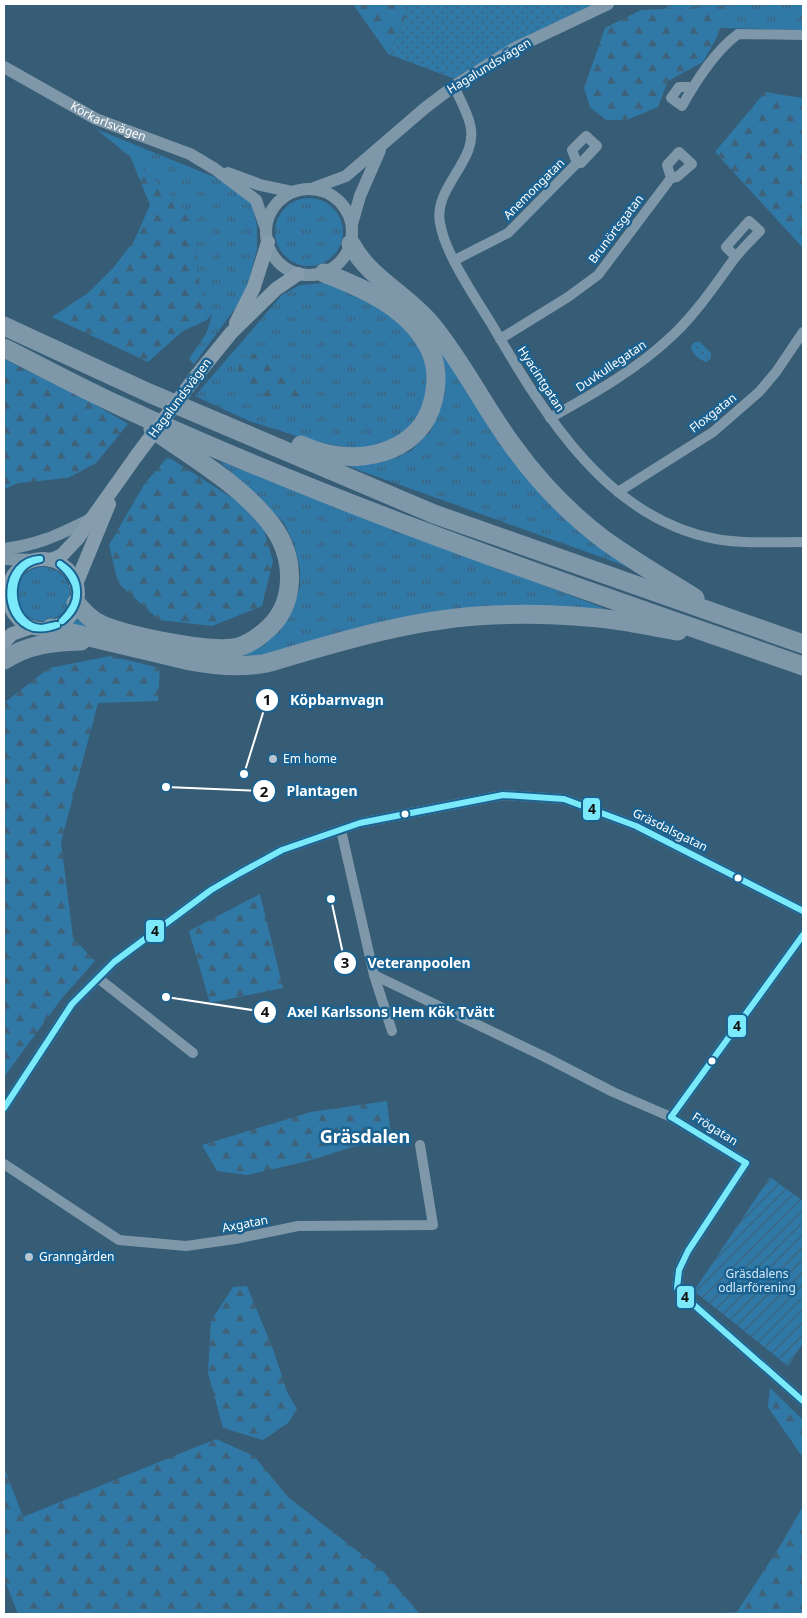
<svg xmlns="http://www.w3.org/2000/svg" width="807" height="1618" font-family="'Noto Sans',sans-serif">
<defs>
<pattern id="grass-tufts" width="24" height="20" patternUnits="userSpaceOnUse" patternTransform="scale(1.25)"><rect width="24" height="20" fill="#3079a7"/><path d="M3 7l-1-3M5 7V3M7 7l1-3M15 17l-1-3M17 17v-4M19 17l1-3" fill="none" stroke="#3e627a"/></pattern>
<pattern id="forest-firs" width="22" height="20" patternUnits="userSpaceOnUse" patternTransform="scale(1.25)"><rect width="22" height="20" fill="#3079a7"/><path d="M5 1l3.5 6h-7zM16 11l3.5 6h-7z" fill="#3e627a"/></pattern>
<pattern id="park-dots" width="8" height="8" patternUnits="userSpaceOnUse" patternTransform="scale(1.25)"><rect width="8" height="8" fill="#3079a7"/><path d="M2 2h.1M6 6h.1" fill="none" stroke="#3e627a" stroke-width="1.8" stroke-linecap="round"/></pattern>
<pattern id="garden-furrows" width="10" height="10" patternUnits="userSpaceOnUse" patternTransform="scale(1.25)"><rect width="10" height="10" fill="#3079a7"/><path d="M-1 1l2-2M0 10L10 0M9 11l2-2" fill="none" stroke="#3e627a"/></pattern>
</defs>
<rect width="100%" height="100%" fill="#365c76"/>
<g fill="url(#grass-tufts)">
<path d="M669,4H803V30L721,28L733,6L664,9Z"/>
<path d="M96,129L224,181L251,201L257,225V249L248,284L237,306L194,364L189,359L207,332L212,314L207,320L198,276L196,242L189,213L133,159Z"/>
<circle cx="309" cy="232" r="34"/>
<path d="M325,283L366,294L397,318L425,350L429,406L397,440L365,450L315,442L249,421L195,396L282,295L300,285Z"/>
<path d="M442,346L484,415L637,570L339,463H380L411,451L430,432L441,408L444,389L437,347Z"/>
<path d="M219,461L606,609L566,607L263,658L228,660L70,627L80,615L242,655L261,647L278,630L292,609L300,587V568L294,544L284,523L264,502Z"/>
<circle cx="43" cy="594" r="27"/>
</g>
<g fill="url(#forest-firs)">
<path d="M353,4H401L408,12L388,54Z"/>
<path d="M734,6L703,62L668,81L658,107L627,120H606L590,107L584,88L605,28L641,10Z"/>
<path d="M765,92L803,98V248L715,152Z"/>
<path d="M130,156L189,213L196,242L198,276L207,320L183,331L148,362L52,317L89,292L113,268L134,241L150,205Z"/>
<path d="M258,353L289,368L307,389L296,404L269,399L235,377L242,357Z"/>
<path d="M4,359L89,401L128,424L96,463L68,478L18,483L4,489Z"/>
<path d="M168,457L240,503L264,530L273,561L262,606L212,626L159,620L118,583L109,545L145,483Z"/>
<path d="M110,656L160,668L158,701L98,703L61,842L73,938L95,961L62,998L4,1077V703L49,668Z"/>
<path d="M260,894L283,988L210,1003L189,931Z"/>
<path d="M387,1101L391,1135L308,1161L247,1175L217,1171L202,1145L311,1112Z"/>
<path d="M247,1286L274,1352L287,1392L297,1409L288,1423L263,1440L223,1428L208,1373L211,1321L233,1287Z"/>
<path d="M770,1388L803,1420V1458L768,1407Z"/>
<path d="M216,1439L254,1456L288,1497L383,1571L418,1612V1614H18L4,1578V1467L23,1517Z"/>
<path d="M803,1506V1614H706L737,1612L782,1543Z"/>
</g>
<g fill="url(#park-dots)">
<path d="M401,4H597L455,79L388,54L408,12Z"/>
<path d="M695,342H700L711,353V358L707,362C700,361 691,353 691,346Z"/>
</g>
<path fill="url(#garden-furrows)" d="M770,1177L803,1201V1343L788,1366L694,1291Z"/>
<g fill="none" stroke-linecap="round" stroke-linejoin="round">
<g stroke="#7e98a9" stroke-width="10">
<path d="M454,86C459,98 467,111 470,124C480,160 433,186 440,223C445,255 478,301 495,330C546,417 608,519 716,539C745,544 774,542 803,542"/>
<path d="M692,87H679L671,98L682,106C696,81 714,52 738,34L803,35"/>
<path d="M455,260L508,233L577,163H581L597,146L586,136L572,150L577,163"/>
<path d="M500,339L568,297L598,275L671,178L677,177L692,164L679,152L667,165L671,178"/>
<path d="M550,418C593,394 638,369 674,334C697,312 715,285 734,259C742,249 751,240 760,231L749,221L726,247L736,257"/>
<path d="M618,492L713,432L759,392L776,372L803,332"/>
<path d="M341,830L374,975L392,1031"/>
<path d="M374,975L545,1057L613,1092L671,1117L746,1163L688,1251L679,1270L677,1288L685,1297L803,1401"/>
<path d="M98,978L193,1053"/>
<path d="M4,1108L72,1004L114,962L211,890L240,873L282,850L360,823L503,795L564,799L636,826L803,911"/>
<path d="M671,1117L803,935"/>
<path d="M4,1164L119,1240L186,1246L235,1239L298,1226L433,1225L420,1145"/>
</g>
<g stroke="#7e98a9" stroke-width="12">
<path id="s1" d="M4,67L96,119L190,154L215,169L256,200L266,229"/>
<path d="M228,173L260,185L293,192"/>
<path d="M311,189L346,176L425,108L454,86L513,49L608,4"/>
<circle cx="309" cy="232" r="43"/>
<path d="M352,224L360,196L380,150"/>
<path d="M4,549C39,545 60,534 91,519"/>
<path d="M4,559L36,560"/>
<path d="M4,586L8,590"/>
</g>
<g stroke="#869dad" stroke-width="14">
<path d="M236,323L254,287L268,242"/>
<path d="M197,375L231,333L276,289L298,274"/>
<circle cx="43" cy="594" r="35"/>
<path d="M51,560L62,555L78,538L137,455"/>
<path d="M76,584L109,504"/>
<path d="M4,642L12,634L32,627"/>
</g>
<g stroke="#7e98a9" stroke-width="19">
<path d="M351,244C369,278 406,294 431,324C462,361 484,407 513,446C538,481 569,513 603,539C632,560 664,579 695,598"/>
<path d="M4,326L149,393L434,514L803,644"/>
<path d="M4,348C42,367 81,388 120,406C341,508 573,586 803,666"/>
<path d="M301,445C308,448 315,451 323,453C367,464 421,450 433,401C437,385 437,367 431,352C412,309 364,288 324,273"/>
<path d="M76,603C84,612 91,620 102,625C128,636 206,652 233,648C243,647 255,640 263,633C298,606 296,557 271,524C240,484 193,458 153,429"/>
<path d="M51,628L190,661C216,666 241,668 267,663C341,641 416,618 493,615C536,613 580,615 622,621C641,624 659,628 678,631"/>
<path d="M4,660C29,644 52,642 81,641"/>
</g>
<path stroke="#869dad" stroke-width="14" d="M137,455L197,375"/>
<defs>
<g id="bus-1">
<path d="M40,559C36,560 32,561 29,563C4,577 11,626 41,628C46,628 52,625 57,625"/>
<path d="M40,559C3,560 0,619 34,628C42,629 50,628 57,625"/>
<path d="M60,564C83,578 82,606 62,621"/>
<path d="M60,564C81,583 82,601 62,621"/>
<path d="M4,1108L72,1004L114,962L211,890L240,873L282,850L360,823L503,795L564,799L636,826L803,911"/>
<path d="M671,1117L803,935"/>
<path d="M671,1117L746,1163"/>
<path d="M746,1163L688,1251L679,1270L677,1288L685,1297L803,1401"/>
</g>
</defs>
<use href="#bus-1" stroke="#1b6291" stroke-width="10"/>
<use href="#bus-1" stroke="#7aeafb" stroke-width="6"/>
</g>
<g fill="#b9c6cf" stroke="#1b6291" stroke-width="2">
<circle cx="273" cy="759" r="5"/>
<circle cx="29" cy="1257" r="5"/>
</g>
<g fill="#fff" stroke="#1b6291" stroke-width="2">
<circle cx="405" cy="814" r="4.5"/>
<circle cx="738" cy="878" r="4.5"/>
<circle cx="712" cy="1061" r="4.5"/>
</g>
<g text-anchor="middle" stroke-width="5" stroke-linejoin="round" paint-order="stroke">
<g font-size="12" fill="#fff" stroke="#1b6291">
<text transform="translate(489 66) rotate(-31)" y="4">Hagalundsvägen</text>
<text dy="4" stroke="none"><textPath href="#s1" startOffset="118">Körkarlsvägen</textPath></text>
<text transform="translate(534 189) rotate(-45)" y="4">Anemongatan</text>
<text transform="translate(616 229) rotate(-53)" y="4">Brunörtsgatan</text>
<text transform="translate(611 366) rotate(-34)" y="4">Duvkullegatan</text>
<text transform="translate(541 379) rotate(57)" y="4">Hyacintgatan</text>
<text transform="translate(180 398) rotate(-53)" y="4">Hagalundsvägen</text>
<text transform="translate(713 413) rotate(-38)" y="4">Floxgatan</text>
<text transform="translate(670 830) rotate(26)" y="4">Gräsdalsgatan</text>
<text transform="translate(715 1129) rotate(32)" y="4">Frögatan</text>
<text transform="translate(245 1224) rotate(-11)" y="4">Axgatan</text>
</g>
<g font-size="12" fill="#fff" stroke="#1b6291" text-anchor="start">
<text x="283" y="763">Em home</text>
<text x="39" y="1261">Granngården</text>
</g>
<g font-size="12" fill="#d1eafa" stroke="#1b6291">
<text x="757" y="1278">Gräsdalens<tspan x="757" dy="14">odlarförening</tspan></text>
</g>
<g font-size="18" font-weight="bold" fill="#fff" stroke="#1b6291">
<text x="365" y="1143">Gräsdalen</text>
</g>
</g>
<path fill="none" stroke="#fff" stroke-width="2" d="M244 774L267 700M166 787L264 791M331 899L345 963M166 997L265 1012"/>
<g fill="#fff" stroke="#1b6291" stroke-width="2">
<circle cx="244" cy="774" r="5"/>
<circle cx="166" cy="787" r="5"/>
<circle cx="331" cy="899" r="5"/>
<circle cx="166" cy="997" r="5"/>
<circle cx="267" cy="700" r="12"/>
<circle cx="264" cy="791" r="12"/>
<circle cx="345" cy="963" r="12"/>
<circle cx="265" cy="1012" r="12"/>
</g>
<g font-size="15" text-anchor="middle" font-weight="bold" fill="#111">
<text x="267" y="705">1</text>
<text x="264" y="797">2</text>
<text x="345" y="968">3</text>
<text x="265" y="1017">4</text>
</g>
<g font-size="14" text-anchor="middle" font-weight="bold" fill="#fff" stroke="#1b6291" stroke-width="5" stroke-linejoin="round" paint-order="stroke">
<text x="337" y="705">Köpbarnvagn</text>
<text x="322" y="796">Plantagen</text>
<text x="419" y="968">Veteranpoolen</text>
<text x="391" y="1017">Axel Karlssons Hem Kök Tvätt</text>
</g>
<g stroke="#1b6291" stroke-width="2">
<rect x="582" y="797" width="19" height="24" rx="5" fill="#7aeafb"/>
<rect x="145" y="919" width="20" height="24" rx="5" fill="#7aeafb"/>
<rect x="727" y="1014" width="20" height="24" rx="5" fill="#7aeafb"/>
<rect x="676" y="1285" width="19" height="24" rx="5" fill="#7aeafb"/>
</g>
<g font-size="14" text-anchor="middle" font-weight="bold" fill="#111">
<text x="592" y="814">4</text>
<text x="155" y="936">4</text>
<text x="737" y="1031">4</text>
<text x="685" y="1302">4</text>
</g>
<rect width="807" height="1618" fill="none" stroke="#ffffff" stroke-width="10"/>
</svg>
